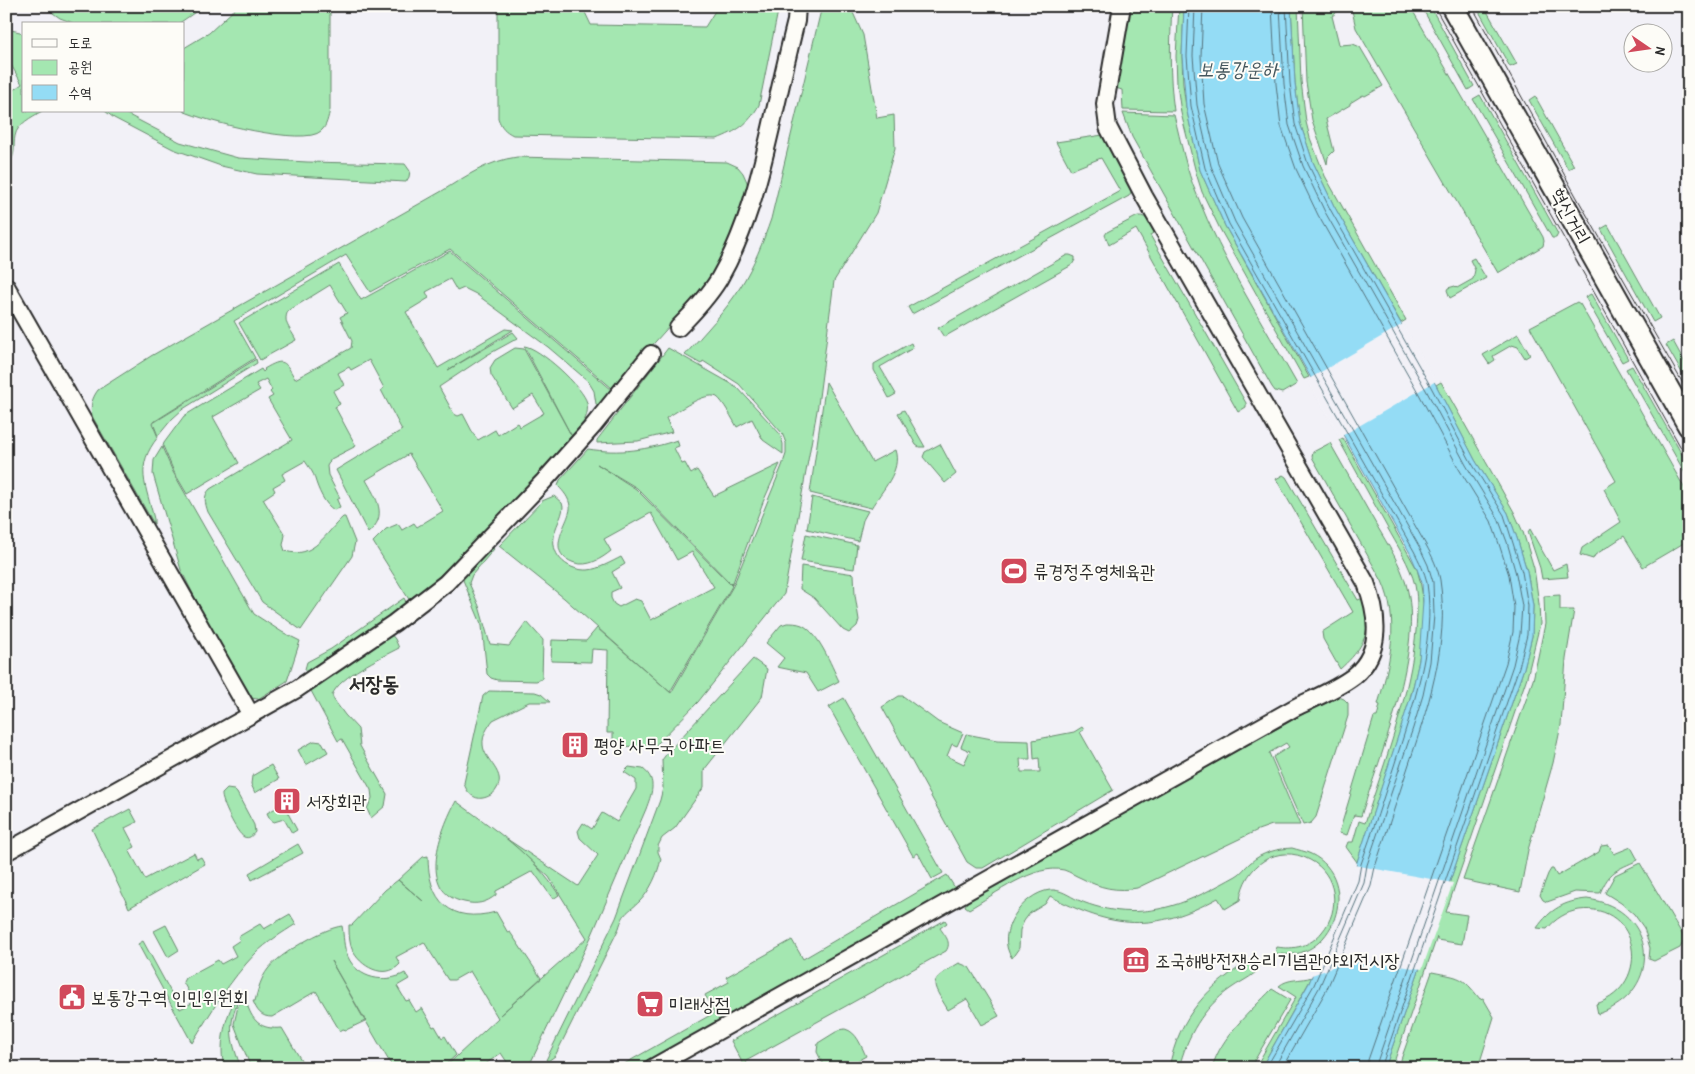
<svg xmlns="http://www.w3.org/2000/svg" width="1695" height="1074" font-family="'Patrick Hand','Poor Story',sans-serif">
<rect width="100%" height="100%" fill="#f2f1f7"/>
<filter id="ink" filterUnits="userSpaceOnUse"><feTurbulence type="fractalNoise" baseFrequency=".02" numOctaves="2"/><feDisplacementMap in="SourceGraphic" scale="10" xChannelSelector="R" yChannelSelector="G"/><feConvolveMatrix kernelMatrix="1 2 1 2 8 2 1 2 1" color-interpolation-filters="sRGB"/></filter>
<g filter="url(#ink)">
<g fill="#a4e7b1" stroke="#68896e">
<path d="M43,6H204L178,24H76L60,18Z"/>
<path d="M238,6H330V110C328,117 327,126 321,131C305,147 204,121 183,111L184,48L209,33Z"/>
<path d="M498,6H582L591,25L705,27L718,6H779L759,105C748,125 737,131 717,139L513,135C505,131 501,127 498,118Z"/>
<path d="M822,6H850L863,35L877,118L894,115L895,148L876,213L834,281L818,405L784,594L698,702L654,747L613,746V733H607L608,650L592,649L591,662L551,661L552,640L586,641L597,628L671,693L733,586L782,466L786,454V443L782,433L739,384L703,361L701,364L685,355C704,333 726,311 741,286C754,265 763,242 771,219Z"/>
<path d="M1130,6H1172C1170,42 1169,76 1174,111L1123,110L1122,90L1116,88Z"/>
<path d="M1179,6H1184L1182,56L1183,84L1186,107L1200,170L1225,226L1309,377L1304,379L1220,229L1202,192L1196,173L1181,113L1177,84L1176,56Z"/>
<path d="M1291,6H1298L1301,81L1306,122L1310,138L1325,176L1406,320L1401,323L1334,206L1313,162L1300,123L1295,83Z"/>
<path d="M1303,6H1334L1336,13L1332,16L1339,44L1340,45L1353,44L1360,47L1383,86L1365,96L1363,95L1350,103V105L1326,119L1334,151L1328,157L1327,164L1312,120L1306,82Z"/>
<path d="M1351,6H1410L1543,237L1544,241L1543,246L1498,273L1356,28Z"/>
<path d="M1421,6H1430L1474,86L1468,90Z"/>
<path d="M1476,6H1484L1517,64L1510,67Z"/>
<path d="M11,30L20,32L24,36V111H42C32,117 17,124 15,136C13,147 16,150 11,161L6,159V95L22,84L6,56V33Z"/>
<path d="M1480,95L1558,234L1556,238H1552L1473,99Z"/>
<path d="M1535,96L1574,166L1568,169L1529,100Z"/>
<path d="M105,111H121L180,142L238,158L307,162L405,164L410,171L409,177L406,182L257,174L221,166L173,149L114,118Z"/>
<path d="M1123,113L1174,115C1181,142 1186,170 1197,195C1223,261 1262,322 1297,384L1282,393L1275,391L1272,387L1132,137Z"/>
<path d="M1103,135L1132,185V190L1129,196L912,314L908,307L1120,191L1101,158L1071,170L1056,142Z"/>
<path d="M517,157L727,162L738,167L743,173L747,182L749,191L748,199L715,275L613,389L450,249L370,292L346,255L234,321L255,358L152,423L158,437C134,467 146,485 154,519V524L92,416C90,406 92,398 98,390L151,356L442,191C466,176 488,161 517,157Z"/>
<path d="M1138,216C1148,215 1151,225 1155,232L1150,235L1246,403V407L1238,412L1136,229L1109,245L1105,235L1107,232Z"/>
<path d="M1608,225L1660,318L1653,322L1601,229Z"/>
<path d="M450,251L612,390L599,405L596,404L594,391L588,381L548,347L476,294L464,288L457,291L450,279L426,292L429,298L406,312L438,368L505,329L513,330L448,370L513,332L518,338L487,355L439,387L454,414L458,416L463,414L474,435L478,440L495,430L498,435L517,423L520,427L544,413L533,395L512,408L491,375L490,368L495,360L515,348L524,349L571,435L524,346C539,347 584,388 587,403C589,414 584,422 578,432L493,525L419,595L410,601L373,542L386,529L398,524L402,530L414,523L417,527L443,511L409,454L366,480C376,498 389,516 368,533L336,470L402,430L381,390L384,388L369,360L351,370L349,367L338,373L344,385L333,391L340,404L335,407L356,446L331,459L327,466L328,475L340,498L337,500L340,507L334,510C324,504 318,489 315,479C314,473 308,466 305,461L282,474L285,480L273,487L275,491L263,499L285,535L283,545L285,551C314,560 326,532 343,517H345L355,542L352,556L301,630L262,602L208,512C205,503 203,496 210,489L292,440L268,399L273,396L270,392L272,390L266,379L256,384L260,390L213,417L239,463L187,494L174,472L163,446L164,443L184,416L261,369L263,372L265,370L264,369C284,357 285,361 295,379L351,348L352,341L340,317L347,313L330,285L288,311C282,323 291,329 296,340L260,360L239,323L339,264L361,300Z"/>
<path d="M1067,255H1070L1075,257V260L1072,265L944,337L938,328Z"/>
<path d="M1474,258L1486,278L1450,298L1447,290L1448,288L1455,286L1457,288L1473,279L1475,270L1470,260Z"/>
<path d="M1591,294L1628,359L1622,362L1585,297Z"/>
<path d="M1577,302L1580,304L1689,496V540L1643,567L1624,536L1595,555L1593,559L1580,555L1582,548L1621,522L1604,489L1616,481L1530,327Z"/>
<path d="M1518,334L1530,355L1525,358L1518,347L1512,345L1493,356L1495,360L1489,364L1483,355Z"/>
<path d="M1673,341L1689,370V385L1666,345Z"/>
<path d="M911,343L913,348L880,367L896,394L889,398L874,370V364Z"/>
<path d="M668,348L737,387L780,434L783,444V454L763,440L752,419L737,427C733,420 723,401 717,397C705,391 677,412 666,418L672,432L638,441L597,443V440Z"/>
<path d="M256,359L257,363L183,409L172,419L158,436L153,423Z"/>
<path d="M1632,366L1689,467V480L1626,369Z"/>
<path d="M826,382L872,462L895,450C902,471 882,490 871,508L810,493Z"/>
<path d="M1441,382L1514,512L1523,532L1534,568L1539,604L1540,624L1527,677L1446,912L1467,915L1462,944L1437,940V937L1392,1068H1385L1524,668L1532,636L1533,606L1527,571L1517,538L1508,513L1475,460L1436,385Z"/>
<path d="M904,410L925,447H919L916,445L898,413Z"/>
<path d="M1343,438L1417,569C1436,629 1409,704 1390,761C1379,795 1368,829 1357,862L1346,847L1348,842H1353L1359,821L1365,823C1385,760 1410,697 1416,631C1417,616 1418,600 1415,585C1410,565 1397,545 1387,527C1371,498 1355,469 1339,440Z"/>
<path d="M677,440L679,446L674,448L682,464L685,463L691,474L697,470L714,496L780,464L763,502L732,585L637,488L597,464L636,489L732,586L670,692L564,598L499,546L542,501L554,496L562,503L563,507C562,518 555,526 554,537C551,557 569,571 588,570C599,569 611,562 621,557L625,564L612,572L620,588L611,592V598L614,604L619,607L635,599L641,601L651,620L714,587L692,552L677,560L651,513L604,539L611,551C601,559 588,567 575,563C541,552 572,520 570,506C569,498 564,492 558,486L560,480L588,449C619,454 648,450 677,440Z"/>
<path d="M1330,443C1346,471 1361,498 1377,526C1388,545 1400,563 1406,584C1425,646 1380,756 1361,816L1354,815L1347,835L1339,833L1374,717H1377L1380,705L1378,704C1390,664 1400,621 1382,581L1312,457L1313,452Z"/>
<path d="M940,444L956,474L945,483L923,457L925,452Z"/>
<path d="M162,447L173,472L254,614L282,632L300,641L287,681L258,699L250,698L242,691L181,570L153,474L154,460Z"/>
<path d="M1283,475L1286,477L1358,600L1363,598C1366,603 1366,608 1367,614C1370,638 1357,654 1340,669L1323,639L1322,632L1353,612L1276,479Z"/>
<path d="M812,497L868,511L863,520L858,541L807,529Z"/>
<path d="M1530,529L1553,570L1566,564L1568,577L1542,579L1540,568L1528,532Z"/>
<path d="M806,534L857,545L854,569L801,561Z"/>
<path d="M490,545L494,549L472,575L469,583L479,606L490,644L509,646L527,622L543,640L542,679L536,681L497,680L491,678L487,674L482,626L463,580L465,573Z"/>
<path d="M801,566L854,574L855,595L859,620L857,626L849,633L843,630L814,598L800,589Z"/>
<path d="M1560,595V610H1574L1566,659L1561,725L1553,763L1528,850L1520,892L1463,880L1533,680L1545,624L1544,596Z"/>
<path d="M404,598L407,604L341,652L307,672L305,669L307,662L331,649Z"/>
<path d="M787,623C792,623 797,623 802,625C819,633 831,665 839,681L818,692L806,673L777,667L784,658L766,643L781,625Z"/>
<path d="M390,633L395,639L399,648C380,658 340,676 332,695L334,700L345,715L358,729L360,746L387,794L385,806L371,818L367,809L372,798L371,790L342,739L338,741L310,689L349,664Z"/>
<path d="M753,659L767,669L762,697L704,770V787L675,828L662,838L658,846V852L661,859C658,873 650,891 640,901C628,913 624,911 619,928L555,1056L548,1061L546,1060L616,918L660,800L663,788L662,760L668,752Z"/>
<path d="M489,691L535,692L541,694L550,702H529L493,720C488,727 482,735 483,745C484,761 508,773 496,790C494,794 488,797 483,798C474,800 466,792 464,783L483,696Z"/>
<path d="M899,696H903L938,722L963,733L957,746L952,744L947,756L964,764L970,751L961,747L966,734L997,740L1029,741L1030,759H1020L1021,772H1040L1039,758L1034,759L1033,740L1074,732L1082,727L1084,730L1080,732L1113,790L983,868H976L967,862L882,707Z"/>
<path d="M1339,697L1344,699L1348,703V716L1316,817L1311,823L1303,825L1273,757L1289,747L1286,743L1269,753L1300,825H1272L1258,830L1137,888C1117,892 1100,888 1081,878C1076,876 1070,872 1064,870C1035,863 994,895 969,909L965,906L968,900L1316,707L1334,698Z"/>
<path d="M844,698L943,873L932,879L918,853L913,856L829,707Z"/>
<path d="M314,741L322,742L328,752L306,765L298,750Z"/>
<path d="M271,765L279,779L255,793L251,784L252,776Z"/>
<path d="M629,767L643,769C658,780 651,795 646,809L591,937L528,1068H511L501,1053L480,1068H444L498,1018L470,971L454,980H448L424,942L396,957L400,964C385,981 359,966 352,949C349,941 349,933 349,925H352L385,890L398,880L423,901L398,880L423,857L428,856C428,901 450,924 496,912L508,933L510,932L541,978L500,1015L587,938L549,877L507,839L578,886L598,855L580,838L578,831L583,823L592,829L602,813L617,822L636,789V780L624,772Z"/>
<path d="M227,789L234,790L237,793L254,825L255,832C252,836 249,839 244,837C237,834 221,801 222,794Z"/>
<path d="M456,801C492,828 534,855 559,895L553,899L533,871L496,891V895C486,903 477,905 464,902C416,892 441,829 456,801Z"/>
<path d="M283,804L297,830L292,833L284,819L274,822L270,819L267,813Z"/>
<path d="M130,809L137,822L125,828L135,847L129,850L145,879L194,853L197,859L201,857L205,864L129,908L92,829Z"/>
<path d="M298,844L303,853L252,880L249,873Z"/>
<path d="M1609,845L1614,854L1631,847L1638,860C1617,870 1610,870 1600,893L1575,892L1547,902L1543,900L1540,895L1548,874L1551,869H1553L1557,876L1599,852L1601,846Z"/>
<path d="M1292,848C1298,850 1305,851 1311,854C1363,879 1334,967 1275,953L1277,947C1294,950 1311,946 1322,932C1341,910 1337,874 1310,860C1277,842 1244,866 1240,900L1225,909L1218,898C1154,933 1113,929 1050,896L1045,904L1030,913L1024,921L1020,930L1019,948L1012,958C994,933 1023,893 1050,890C1061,889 1069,896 1078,900C1108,913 1139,915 1171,906C1193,900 1216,887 1236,876C1242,873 1245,867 1250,863C1262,852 1277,849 1292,848Z"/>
<path d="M1640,863L1685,939L1680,948L1654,961L1649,959L1650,948L1644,928L1634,914L1621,903L1605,893L1615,875Z"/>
<path d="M947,875L955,888L836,958L737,1011L635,1068H617L714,1013L705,995L729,982L726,977L792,940L803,959Z"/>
<path d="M1587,899C1658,908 1665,992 1598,1014L1596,1004C1654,985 1639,902 1579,910C1566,912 1555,919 1547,929L1537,928C1550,909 1565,901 1587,899Z"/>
<path d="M290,914L296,924C282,933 267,942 255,954C230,980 211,1012 192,1043L138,944L143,941L180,1009L194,1002L183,982L185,978L218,960L221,964L236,956L231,946L240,940L238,937L260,924L264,929Z"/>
<path d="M945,920L947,923L940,928C945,936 952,942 946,951L746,1061L749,1068H745L731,1041Z"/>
<path d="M166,925L179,950L168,957L154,931Z"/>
<path d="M342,926C344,936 343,947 348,957C358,979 385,984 405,973L409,979L397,986L406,1001L409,1000L416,1012L422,1008L433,1027L435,1026L442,1038L445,1036L456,1055L442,1068H393L331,961L365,1021L346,1030L343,1029L340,1031L316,991L272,1017C261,1017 257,1011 253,1001H255C258,989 261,978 268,969C279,954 324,928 342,926Z"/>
<path d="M1253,959L1257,963L1258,969L1256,972C1248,979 1238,983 1230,989C1203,1008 1187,1036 1179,1068H1169C1179,1016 1208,985 1253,959Z"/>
<path d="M959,963L969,967L999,1016L982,1025L967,999L948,1010C930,980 928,982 959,963Z"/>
<path d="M1432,972C1461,978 1461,975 1480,999L1483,998L1494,1017L1478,1068H1398Z"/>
<path d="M1312,977L1261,1068H1255L1296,997L1279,986C1288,978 1300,981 1312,977Z"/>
<path d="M1272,989L1290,1000L1250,1068H1212C1221,1036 1250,1012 1272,989Z"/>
<path d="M242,1001H246C252,1021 260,1030 282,1028L304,1065L312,1061L316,1068H251L234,1024L238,1006Z"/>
<path d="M234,1002L237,1004C227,1029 232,1043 241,1068H224C219,1046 224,1021 234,1002Z"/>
<path d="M845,1029C857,1032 861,1046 866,1056L848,1066L849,1068H825L817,1052L818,1043L839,1030Z"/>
</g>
<path fill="#94dcf5" stroke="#6a95a4" d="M1184,6H1291L1295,83L1300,123L1313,162L1334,206L1436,385L1475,460L1508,513L1517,538L1527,571L1533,606L1532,636L1524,668L1385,1068H1261L1309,983L1353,879L1357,862L1402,724L1412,692L1419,660L1423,601L1422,583L1417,569L1410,553L1225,226L1200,170L1186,107L1182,56Z"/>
<g fill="#f2f1f7">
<path d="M1403,324L1436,381L1340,437L1307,380Z"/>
<path d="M1354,865L1453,883L1422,969L1343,959L1329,969L1309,976L1335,921L1351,878Z"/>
</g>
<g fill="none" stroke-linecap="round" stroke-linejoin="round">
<g stroke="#55727c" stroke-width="1">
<path d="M1189,6L1187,56L1191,106L1205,168L1229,224L1414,551C1419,561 1425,572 1427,583C1436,643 1412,709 1394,766C1383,798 1373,831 1361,864L1358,881L1314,985L1266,1068"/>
<path d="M1195,6L1193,56L1197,105L1211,166L1235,222L1420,548L1428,565L1433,582L1434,615L1430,662L1423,695L1413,728L1367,865L1364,883L1319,988L1274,1068"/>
<path d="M1203,6L1201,56L1204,104L1218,164L1242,218L1426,545C1432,556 1438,568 1440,580C1450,644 1427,710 1407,770C1396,802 1386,835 1375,867L1371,886L1326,991L1282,1068"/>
<path d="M1272,6L1276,84L1281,126L1296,169L1318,215L1419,394L1459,469L1491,521L1499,544L1509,575L1514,607L1513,632L1506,663L1368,1060L1367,1068"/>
<path d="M1280,6L1284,84L1289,125L1303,166L1325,212L1426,390L1466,465L1498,518L1507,542L1516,574L1522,606L1520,634L1513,665L1375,1068"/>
<path d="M1286,6L1290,83L1295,124L1308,164L1330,209L1431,387L1471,462L1504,515L1512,540L1522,572L1528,606L1527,635L1519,667L1381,1068"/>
</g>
<defs>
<g id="tertiary">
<path d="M6,286L251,715"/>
<path d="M678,328C693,313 708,297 719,279C746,232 759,180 771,128C779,93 787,57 796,21L797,6"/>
<path d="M6,852L297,689L394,623L446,583L544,481L593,426L651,354"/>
<path d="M652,1068L1296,707C1315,698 1337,689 1354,676C1383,652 1378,614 1366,583L1144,196L1108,127L1105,104L1122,6"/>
</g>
<path id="primary" d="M1452,6L1689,426"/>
</defs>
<use href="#tertiary" stroke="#2b2b2b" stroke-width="20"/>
<use href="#primary" stroke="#2b2b2b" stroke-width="25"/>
<use href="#tertiary" stroke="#fdfcf7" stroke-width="16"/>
<use href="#primary" stroke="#fdfcf7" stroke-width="21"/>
<g stroke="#2b2b2b" stroke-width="1">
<path d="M1434,6L1689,462"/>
<path d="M1472,6L1576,196L1689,394"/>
</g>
</g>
</g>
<defs>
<symbol id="stadium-square" viewBox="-11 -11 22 22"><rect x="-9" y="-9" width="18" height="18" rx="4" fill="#d1495b" stroke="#fdfcf7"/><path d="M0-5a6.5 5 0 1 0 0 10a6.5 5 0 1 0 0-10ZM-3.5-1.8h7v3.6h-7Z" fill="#fff"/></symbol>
<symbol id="building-square" viewBox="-11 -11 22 22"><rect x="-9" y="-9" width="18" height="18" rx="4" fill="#d1495b" stroke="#fdfcf7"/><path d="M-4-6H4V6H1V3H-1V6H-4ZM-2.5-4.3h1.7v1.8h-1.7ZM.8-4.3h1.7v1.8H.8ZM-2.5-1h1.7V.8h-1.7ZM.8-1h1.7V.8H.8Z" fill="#fff"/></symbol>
<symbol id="museum-square" viewBox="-11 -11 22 22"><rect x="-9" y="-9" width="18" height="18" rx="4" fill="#d1495b" stroke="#fdfcf7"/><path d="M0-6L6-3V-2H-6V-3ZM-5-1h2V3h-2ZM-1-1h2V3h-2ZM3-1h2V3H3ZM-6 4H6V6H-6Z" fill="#fff"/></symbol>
<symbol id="civic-square" viewBox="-11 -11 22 22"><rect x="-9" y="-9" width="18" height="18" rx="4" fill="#d1495b" stroke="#fdfcf7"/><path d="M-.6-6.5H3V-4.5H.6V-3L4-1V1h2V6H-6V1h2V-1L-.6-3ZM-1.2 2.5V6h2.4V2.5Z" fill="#fff"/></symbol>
<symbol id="supermarket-square" viewBox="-11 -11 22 22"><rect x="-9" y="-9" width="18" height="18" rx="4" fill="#d1495b" stroke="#fdfcf7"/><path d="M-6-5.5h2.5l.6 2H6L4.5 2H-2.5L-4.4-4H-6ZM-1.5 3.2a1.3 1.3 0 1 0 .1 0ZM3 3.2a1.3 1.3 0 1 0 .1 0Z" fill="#fff"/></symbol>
</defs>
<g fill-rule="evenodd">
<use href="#stadium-square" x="998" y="555" width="32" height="32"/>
<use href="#building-square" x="559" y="729" width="32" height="32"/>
<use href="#building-square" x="271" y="785" width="32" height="32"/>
<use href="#museum-square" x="1120" y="944" width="32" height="32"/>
<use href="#civic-square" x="56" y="981" width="32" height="32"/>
<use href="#supermarket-square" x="634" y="988" width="32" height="32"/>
</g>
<g text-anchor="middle" stroke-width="4" stroke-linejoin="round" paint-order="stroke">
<g font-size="19" fill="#2b2b2b" stroke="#fdfcf7">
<text transform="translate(1571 216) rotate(61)" y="7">혁신거리</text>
</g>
<g font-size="19" fill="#2b2b2b" stroke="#fdfcf7" text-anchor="start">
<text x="1033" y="578">류경정주영체육관</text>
<text x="594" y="752">평양 사무국 아파트</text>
<text x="306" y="808">서장회관</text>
<text x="1155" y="967">조국해방전쟁승리기념관야외전시장</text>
<text x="91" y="1004">보통강구역 인민위원회</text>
<text x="669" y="1011">미래상점</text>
</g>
<g font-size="20" font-style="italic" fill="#45575e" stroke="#fdfcf7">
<text x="1238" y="76">보통강운하</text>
</g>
<g font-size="21" font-weight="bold" fill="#2b2b2b" stroke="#fdfcf7">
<text x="374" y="691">서장동</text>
</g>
</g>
<rect width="1695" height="1074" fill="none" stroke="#fdfcf7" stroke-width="25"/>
<rect x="12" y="12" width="1670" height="1049" fill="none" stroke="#2b2b2b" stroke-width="2" filter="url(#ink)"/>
<rect x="22" y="22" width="162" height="90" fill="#fdfcf7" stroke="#a9a8a5"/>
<rect x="32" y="39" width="25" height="8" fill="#fdfcf7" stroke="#a9a8a5"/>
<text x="68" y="48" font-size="15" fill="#2b2b2b">도로</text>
<rect x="32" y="60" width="25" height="15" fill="#a4e7b1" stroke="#a9a8a5"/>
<text x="68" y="72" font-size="15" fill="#2b2b2b">공원</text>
<rect x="32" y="85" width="25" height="15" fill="#94dcf5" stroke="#a9a8a5"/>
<text x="68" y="98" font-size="15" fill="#2b2b2b">수역</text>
<g transform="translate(1648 48) rotate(103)"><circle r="24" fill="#fdfcf7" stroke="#a9a8a5"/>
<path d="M0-4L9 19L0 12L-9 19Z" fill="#d1495b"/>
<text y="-8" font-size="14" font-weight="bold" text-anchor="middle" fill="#2b2b2b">N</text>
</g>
</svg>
